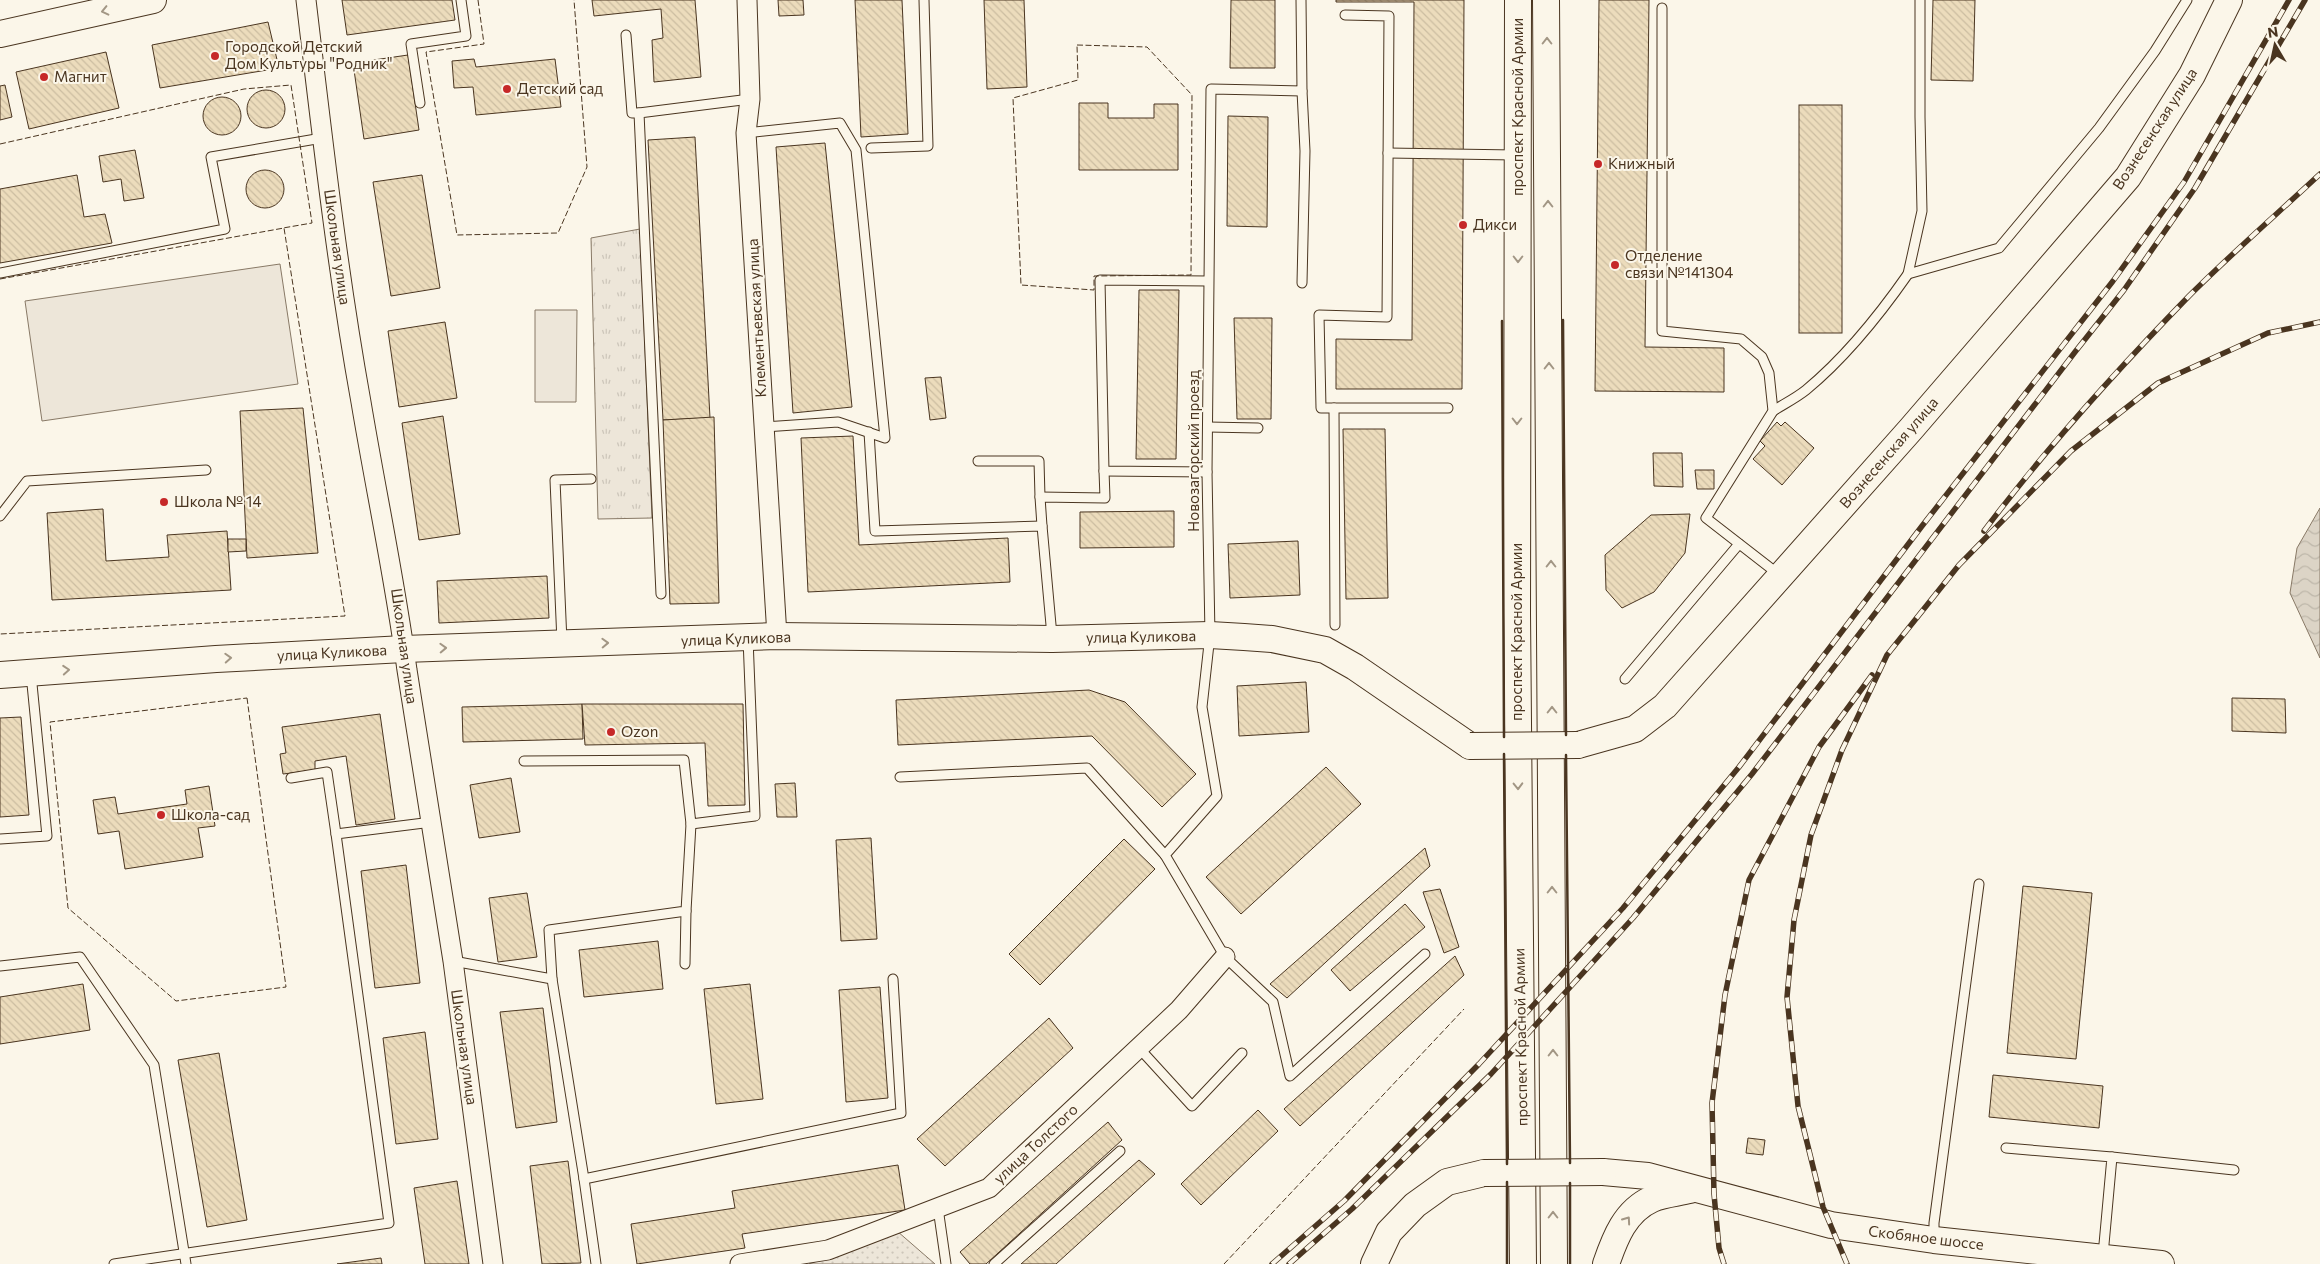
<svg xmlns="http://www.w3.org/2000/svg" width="2320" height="1264" font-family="Commissioner,sans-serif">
<defs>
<pattern id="grass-dots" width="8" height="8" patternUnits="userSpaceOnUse" patternTransform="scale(1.25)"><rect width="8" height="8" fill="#ede6d9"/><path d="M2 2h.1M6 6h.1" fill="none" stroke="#cdc6ba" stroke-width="1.8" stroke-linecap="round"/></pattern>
<pattern id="park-tufts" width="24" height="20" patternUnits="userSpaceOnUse" patternTransform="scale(1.25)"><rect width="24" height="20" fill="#ede6d9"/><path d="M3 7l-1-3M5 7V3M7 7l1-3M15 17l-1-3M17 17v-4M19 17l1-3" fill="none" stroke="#cdc6ba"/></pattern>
<pattern id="water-waves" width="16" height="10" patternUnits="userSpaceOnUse" patternTransform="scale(1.25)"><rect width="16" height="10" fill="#dcd4c6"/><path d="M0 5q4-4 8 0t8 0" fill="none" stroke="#beb7aa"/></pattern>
<pattern id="building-back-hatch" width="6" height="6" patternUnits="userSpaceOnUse" patternTransform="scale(1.25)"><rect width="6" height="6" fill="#ecdcbc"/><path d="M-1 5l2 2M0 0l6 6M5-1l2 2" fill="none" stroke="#ccbda1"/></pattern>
</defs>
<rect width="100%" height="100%" fill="#fbf6e9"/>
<path fill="url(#grass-dots)" stroke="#887966" d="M897,1231L935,1264H809Z"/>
<path fill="url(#park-tufts)" stroke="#887966" d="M640,229L652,518L598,519L591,238Z"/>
<g fill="#ede6d9" stroke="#887966">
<path d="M280,264L298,384L42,421L25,301Z"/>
<path d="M535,310H577L576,402H535Z"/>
</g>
<path fill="url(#water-waves)" stroke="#887966" d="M2320,508V658L2290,593L2297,548Z"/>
<g fill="url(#building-back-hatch)" stroke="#4a3520">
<path d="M342,0H452L455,20L347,35Z"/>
<path d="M592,0H695L701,77L654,82L652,40L663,38L661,9L594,16Z"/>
<path d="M778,0H803L804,15L779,16Z"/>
<path d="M855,0H902L908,134L861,137Z"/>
<path d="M984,0H1024L1027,87L987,89Z"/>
<path d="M1231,0H1275V68H1230Z"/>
<path d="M1336,0H1464L1462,389H1336V339L1412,340L1414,2H1336Z"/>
<path d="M1599,0H1649L1645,347L1724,348V392L1595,391Z"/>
<path d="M1933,0H1975L1973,81L1931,80Z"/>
<path d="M268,22L279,68L160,88L152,45Z"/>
<path d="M106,52L119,108L29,129L16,72Z"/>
<path d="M408,55L419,130L364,139L353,63Z"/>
<path d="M474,59L476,67L555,59L561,107L476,115L473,87L454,88L452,61Z"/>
<path d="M5,85L12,117L0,120V86Z"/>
<circle cx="266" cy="109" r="19"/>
<circle cx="222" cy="116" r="19"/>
<path d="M1079,103H1108V118H1154V104H1178V170H1079Z"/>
<rect x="1799" y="105" width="43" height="228"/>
<path d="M1228,116L1268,117L1267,227L1227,226Z"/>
<path d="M695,137L710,418L663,420L648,140Z"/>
<path d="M825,143L852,407L793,413L776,147Z"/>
<path d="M135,150L144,198L124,201L121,179L103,182L99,156Z"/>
<circle cx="265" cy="189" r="19"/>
<path d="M77,175L84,217L105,214L112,243L0,263V189Z"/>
<path d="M422,175L440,288L391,296L373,182Z"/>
<path d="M1139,290H1179L1176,459H1136Z"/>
<path d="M1234,318H1272L1271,419H1237Z"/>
<path d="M445,322L457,398L399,407L388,331Z"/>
<path d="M941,377L946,418L930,420L925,378Z"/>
<path d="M303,408L318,553L247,558L240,411Z"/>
<path d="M443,416L460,534L419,540L402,423Z"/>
<path d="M714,417L719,603L670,604L663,420Z"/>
<path d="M1777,422L1781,426L1785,422L1814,448L1782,485L1753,459L1765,446L1760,441Z"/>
<path d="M1343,429H1385L1388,598L1346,599Z"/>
<path d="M853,436L859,545L1008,538L1010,582L808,592L801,438Z"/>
<path d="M1653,453H1682L1683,487L1654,486Z"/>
<path d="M1695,470H1714V489H1697Z"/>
<path d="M103,509L106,561L169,557L167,535L227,531L231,590L52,600L47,513Z"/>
<path d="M1174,511V547L1080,548V512Z"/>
<path d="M1690,514L1685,553L1654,592L1622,608L1606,590L1605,555L1651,515Z"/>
<path d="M228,539H246V551L228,552Z"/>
<path d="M1298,541L1300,595L1230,598L1228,544Z"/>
<path d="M547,576L549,618L439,623L437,581Z"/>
<path d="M1306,682L1309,732L1239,736L1237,686Z"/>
<path d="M1089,690L1125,702L1196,774L1162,807L1092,736L898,745L896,700Z"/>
<path d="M2232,698L2285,699L2286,733L2232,731Z"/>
<path d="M582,704L583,739L463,742L462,707Z"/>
<path d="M582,704H743L745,805L708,806L705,743L585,745Z"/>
<path d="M380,714L395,819L356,825L346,756L315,761V770L283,774L280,754L286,753L282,727Z"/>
<path d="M21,717L29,815L0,817V718Z"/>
<path d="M1326,767L1361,804L1241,914L1206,877Z"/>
<path d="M511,778L520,832L479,838L470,785Z"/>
<path d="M795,783L797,817H777L775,784Z"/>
<path d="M209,786L215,826L198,828L203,857L125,869L119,831L98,834L93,800L115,797L118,814L187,804L185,790Z"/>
<path d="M871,838L877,939L841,941L836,840Z"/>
<path d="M1124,839L1155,869L1040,985L1009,954Z"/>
<path d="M1425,848L1430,866L1287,998L1270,984Z"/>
<path d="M406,865L420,983L375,988L361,871Z"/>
<path d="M2023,886L2092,893L2076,1059L2007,1053Z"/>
<path d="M1440,889L1459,947L1444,953L1423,892Z"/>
<path d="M527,893L537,957L498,962L489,898Z"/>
<path d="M1405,904L1425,927L1350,991L1331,970Z"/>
<path d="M658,941L663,989L584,997L579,950Z"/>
<path d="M1455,956L1464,975L1300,1126L1284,1109Z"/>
<path d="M83,984L90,1030L0,1044V997Z"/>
<path d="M750,984L763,1099L716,1104L704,989Z"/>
<path d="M880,987L888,1098L846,1102L839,990Z"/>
<path d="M543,1008L557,1122L516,1128L500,1012Z"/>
<path d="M1049,1018L1073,1048L945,1166L917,1139Z"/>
<path d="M425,1032L438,1139L396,1144L383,1038Z"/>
<path d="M219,1053L247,1220L207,1227L178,1060Z"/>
<path d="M1993,1075L2103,1086L2099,1128L1989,1117Z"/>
<path d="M1258,1110L1278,1131L1201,1205L1181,1184Z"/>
<path d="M1108,1122L1122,1140L986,1264H970L960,1252Z"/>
<path d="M1748,1138L1765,1140L1763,1155L1746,1153Z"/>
<path d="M1139,1160L1155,1174L1056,1264H1021Z"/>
<path d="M568,1161L581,1263L542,1264L530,1166Z"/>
<path d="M898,1165L905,1210L742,1234L745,1248L637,1264L631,1224L735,1208L732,1191Z"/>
<path d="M457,1181L469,1264H425L414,1188Z"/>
<path d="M381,1258L382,1264H337Z"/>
</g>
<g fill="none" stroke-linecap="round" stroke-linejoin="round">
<defs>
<g id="lane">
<path d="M1301,0L1302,91L1211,89L1207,472L1210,635L1202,707L1217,796L1165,855L1225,957L1273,1002L1290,1076L1425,954"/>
<path d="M1920,0V117L1922,211L1908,274L1999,248L2099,128L2155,51L2187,0"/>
<path d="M1662,8V331L1741,339L1762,357L1769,373L1773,411L1706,518L1778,574"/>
<path d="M1345,15L1389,16L1387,317L1319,315L1321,408H1448"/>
<path d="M626,35L632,113H639"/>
<path d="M1302,91L1305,151L1302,283"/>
<path d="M420,103L411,44L466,36L461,0"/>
<path d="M746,133L840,123L856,150L885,438L838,422L764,427"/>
<path d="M871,148L928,146L924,0"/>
<path d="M1388,153L1515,155"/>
<path d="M0,273L225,229L211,157L322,138"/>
<path d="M1334,408L1335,625"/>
<path d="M1773,411C1784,404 1796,398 1806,390C1846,357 1878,317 1908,274"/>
<path d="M1208,427L1258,428"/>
<path d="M869,432L875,531L1042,526L1052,636"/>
<path d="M978,461H1039L1040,497"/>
<path d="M1207,472L1104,471L1100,280L1208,281"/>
<path d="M0,516L27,481L206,470"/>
<path d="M1042,526L1040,497L1105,498L1104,471"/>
<path d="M661,594L639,113L750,99"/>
<path d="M562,642L555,480L591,479"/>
<path d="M1625,679L1739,544"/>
<path d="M524,761L684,760L691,824L755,816L748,638"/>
<path d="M900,777L1087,768L1165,855"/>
<path d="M291,778L327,772L336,834"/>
<path d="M0,839L47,836L31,674"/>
<path d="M453,961L552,979"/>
<path d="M685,964L686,911"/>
<path d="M0,966L80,957L154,1065L186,1264"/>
<path d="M1139,1048L1192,1106L1242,1053"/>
<path d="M2006,1148L2112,1157L2103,1255"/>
<path d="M2112,1157L2234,1170"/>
<path d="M584,1179L552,979L549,930L686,911L691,824"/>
<path d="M938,1208L946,1264"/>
<path d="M1934,1237V1223L1979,884"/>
<path d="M114,1264L389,1223L336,834L432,822"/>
<path d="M596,1264L584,1179L901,1113L893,979"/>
<path d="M994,1264L1120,1151"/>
</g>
<g id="street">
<path d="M306,0C322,134 337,269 361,402C376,492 395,580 407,670L453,961L493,1264"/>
<path d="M747,0L750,99L746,133L777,636"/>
<path d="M740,1264L828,1250L989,1188L1179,1010L1225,957"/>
</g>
<g id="secondary">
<path d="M1518,0L1517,614L1523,1264"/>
<path d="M1546,0L1554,1264"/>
<path d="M0,34L153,0"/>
<path d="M0,675L216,659L404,649L777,636L1052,639L1210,635L1244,637L1272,639L1325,650L1355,667L1470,746"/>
<path d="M1578,745L1635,729L1665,706L1911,429L2128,177L2192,75L2229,0"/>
<path d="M1603,1172L1648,1176L1831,1225L1934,1240L2161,1264"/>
<path d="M1374,1264L1389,1232L1415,1205L1447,1182L1484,1173"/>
<path d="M1606,1264C1615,1238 1625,1211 1652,1199C1663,1194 1678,1193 1690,1190"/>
</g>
</defs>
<use href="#lane" stroke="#4a3520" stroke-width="11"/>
<use href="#street" stroke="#4a3520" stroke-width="21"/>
<use href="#secondary" stroke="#4a3520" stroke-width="28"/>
<use href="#lane" stroke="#fbf6e9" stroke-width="9"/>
<use href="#street" stroke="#fbf6e9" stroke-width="19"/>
<use href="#secondary" stroke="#fbf6e9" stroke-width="26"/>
<defs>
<g id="rail">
<path d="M1984,531C2046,448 2117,370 2189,296C2231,254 2277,214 2320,174"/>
<path d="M1272,1264L1344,1201L1479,1064L1623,908L1739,767L1922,526L2113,281L2184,182L2289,0"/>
<path d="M1289,1264L1352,1209L1491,1074L1633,918L1752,774L2075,352L2124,290L2195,188L2305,0"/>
<path d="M1724,1264L1719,1248L1714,1194L1712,1103L1725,995L1749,880L1819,747L1872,675"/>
<path d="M1847,1264L1823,1207L1798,1106L1787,997L1794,920L1811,835L1842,750L1887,655L1959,565L2071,451L2158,383L2268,333L2320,322"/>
</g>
</defs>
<use href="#rail" stroke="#4a3520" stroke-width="5.5"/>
<use href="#rail" stroke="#fbf6e9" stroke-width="4" stroke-dasharray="11" stroke-linecap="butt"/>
<defs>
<g id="secondary-bridge">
<path d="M1470,746L1578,745"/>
<path d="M1484,1173L1603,1172"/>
</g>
</defs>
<use href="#secondary-bridge" stroke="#4a3520" stroke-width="28" stroke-linecap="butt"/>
<use href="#secondary-bridge" stroke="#fbf6e9" stroke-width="26"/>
<g stroke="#4a3520" stroke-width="1" stroke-dasharray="6 2.5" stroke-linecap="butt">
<path d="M478,0L484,44L426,52L457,235L558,233L587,167L574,0"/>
<path d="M1077,45L1147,47L1192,95L1191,275L1094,276V290L1021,285L1013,98L1078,80Z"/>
<path d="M0,144L244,89L291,85L312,223L283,228"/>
<path d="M0,279L284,228L345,616L0,634"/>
<path d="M247,698L286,987L176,1001L68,908L50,722Z"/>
<path d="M1224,1264L1464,1009"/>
</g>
<g stroke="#4a3520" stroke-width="2.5">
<path d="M1563,320L1566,735"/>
<path d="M1502,321L1504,737"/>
<path d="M1504,754L1507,1164"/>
<path d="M1566,755L1570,1163"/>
<path d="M1507,1182V1264"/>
<path d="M1570,1183V1264"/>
</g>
</g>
<defs><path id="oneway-chevron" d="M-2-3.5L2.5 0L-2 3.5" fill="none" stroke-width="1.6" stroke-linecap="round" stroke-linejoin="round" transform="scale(1.25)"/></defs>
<g stroke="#a29684">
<use href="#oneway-chevron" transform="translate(105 11) rotate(167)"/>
<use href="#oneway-chevron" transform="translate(1547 41) rotate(-90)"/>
<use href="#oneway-chevron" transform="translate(1548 204) rotate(-90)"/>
<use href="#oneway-chevron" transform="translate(1518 259) rotate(90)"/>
<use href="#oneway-chevron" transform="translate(1549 366) rotate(-90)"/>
<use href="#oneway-chevron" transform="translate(1517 421) rotate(90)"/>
<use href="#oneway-chevron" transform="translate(1551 564) rotate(-90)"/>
<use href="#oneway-chevron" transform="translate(605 643) rotate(-2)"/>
<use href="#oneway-chevron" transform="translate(443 648) rotate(-2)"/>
<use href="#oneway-chevron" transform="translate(228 658) rotate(-3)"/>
<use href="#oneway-chevron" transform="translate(66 670) rotate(-4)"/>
<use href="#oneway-chevron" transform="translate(1552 710) rotate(-90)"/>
<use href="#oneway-chevron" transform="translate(1518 786) rotate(89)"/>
<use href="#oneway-chevron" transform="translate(1552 890) rotate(-90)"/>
<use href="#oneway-chevron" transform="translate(1553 1053) rotate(-90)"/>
<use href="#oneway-chevron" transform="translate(1553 1215) rotate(-90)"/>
<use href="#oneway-chevron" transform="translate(1627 1220) rotate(-55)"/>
</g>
<g fill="#c62828" stroke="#fbf6e9" stroke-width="2">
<circle cx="215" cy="56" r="5"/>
<circle cx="44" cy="77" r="5"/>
<circle cx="507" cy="89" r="5"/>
<circle cx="1598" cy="164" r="5"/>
<circle cx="1463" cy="225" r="5"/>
<circle cx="1615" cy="265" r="5"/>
<circle cx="164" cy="502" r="5"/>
<circle cx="611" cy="732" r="5"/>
<circle cx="161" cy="815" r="5"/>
</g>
<g text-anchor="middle" stroke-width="4" stroke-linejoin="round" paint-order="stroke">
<g font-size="15" fill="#4a3520" stroke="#fbf6e9" text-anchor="start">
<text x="225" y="52">Городской Детский<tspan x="225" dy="17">Дом Культуры "Родник"</tspan></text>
<text x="54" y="82">Магнит</text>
<text x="517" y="94">Детский сад</text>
<text x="1608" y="169">Книжный</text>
<text x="1473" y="230">Дикси</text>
<text x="1625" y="261">Отделение<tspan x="1625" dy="17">связи №141304</tspan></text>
<text x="174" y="507">Школа № 14</text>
<text x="621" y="737">Ozon</text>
<text x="171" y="820">Школа-сад</text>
</g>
<g font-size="15" fill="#4a3520" stroke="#fbf6e9">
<text transform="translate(1518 107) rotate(-90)" y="5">проспект Красной Армии</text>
<text transform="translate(2155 129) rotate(-57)" y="5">Вознесенская улица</text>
<text transform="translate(337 247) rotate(82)" y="5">Школьная улица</text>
<text transform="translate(757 318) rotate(-93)" y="5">Клементьевская улица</text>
<text transform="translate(1194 451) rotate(-90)" y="5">Новозагорский проезд</text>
<text transform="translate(1889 453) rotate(-49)" y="5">Вознесенская улица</text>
<text transform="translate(1517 632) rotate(-90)" y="5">проспект Красной Армии</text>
<text transform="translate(1141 637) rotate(-1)" y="5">улица Куликова</text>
<text transform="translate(736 639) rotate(-2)" y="5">улица Куликова</text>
<text transform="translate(404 646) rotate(82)" y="5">Школьная улица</text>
<text transform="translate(332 653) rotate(-3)" y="5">улица Куликова</text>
<text transform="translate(1521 1037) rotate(-91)" y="5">проспект Красной Армии</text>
<text transform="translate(464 1047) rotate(82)" y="5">Школьная улица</text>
<text transform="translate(1036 1144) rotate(-43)" y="5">улица Толстого</text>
<text transform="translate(1926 1238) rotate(7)" y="5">Скобяное шоссе</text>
</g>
</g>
<g transform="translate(2275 45) rotate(351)" stroke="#fbf6e9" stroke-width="4" paint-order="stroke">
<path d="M0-4L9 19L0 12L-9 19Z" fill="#4a3520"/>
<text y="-8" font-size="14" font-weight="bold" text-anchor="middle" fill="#4a3520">N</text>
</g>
</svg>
